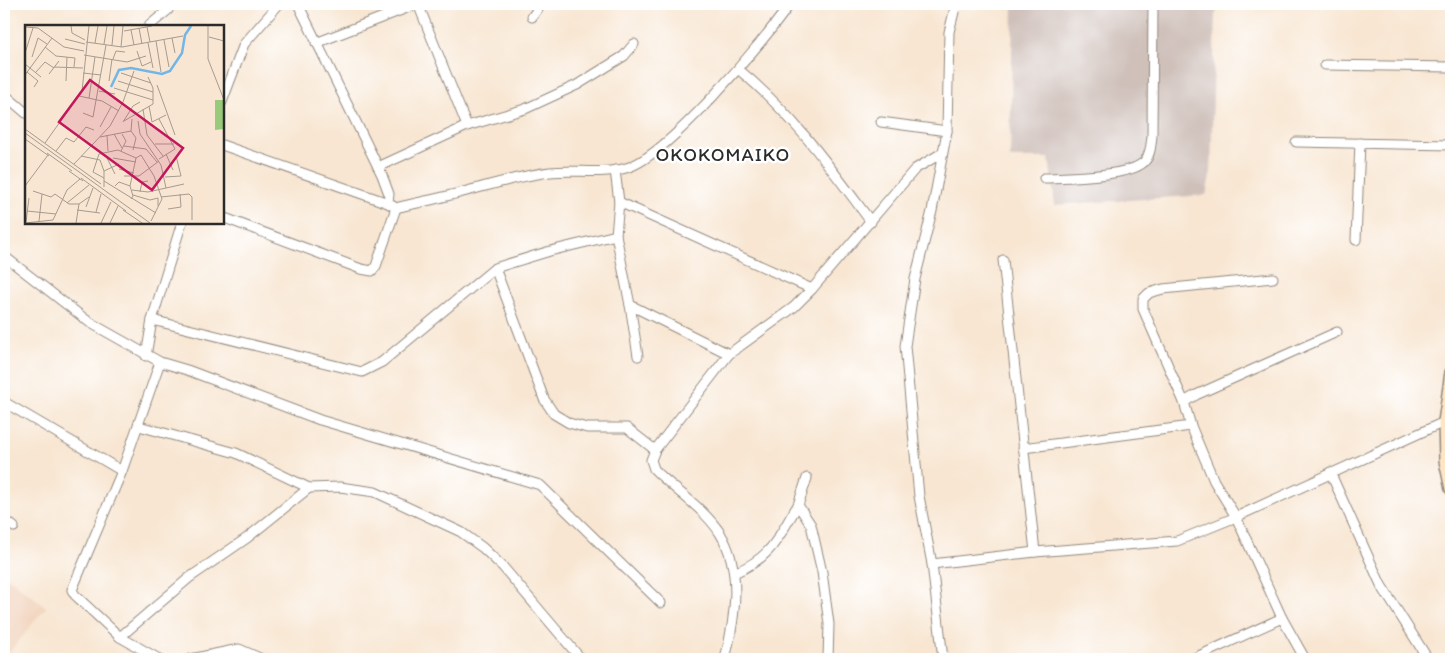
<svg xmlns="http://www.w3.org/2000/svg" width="1455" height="663" font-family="Itim,sans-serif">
<rect width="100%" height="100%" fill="#fff"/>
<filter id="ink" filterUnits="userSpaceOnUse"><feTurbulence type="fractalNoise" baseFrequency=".02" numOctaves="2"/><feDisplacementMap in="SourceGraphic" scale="10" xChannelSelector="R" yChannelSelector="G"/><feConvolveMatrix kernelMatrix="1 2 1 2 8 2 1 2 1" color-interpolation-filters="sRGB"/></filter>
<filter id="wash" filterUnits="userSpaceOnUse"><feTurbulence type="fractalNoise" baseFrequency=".0096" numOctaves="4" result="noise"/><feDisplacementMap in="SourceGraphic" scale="20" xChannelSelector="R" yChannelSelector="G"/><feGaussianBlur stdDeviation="1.12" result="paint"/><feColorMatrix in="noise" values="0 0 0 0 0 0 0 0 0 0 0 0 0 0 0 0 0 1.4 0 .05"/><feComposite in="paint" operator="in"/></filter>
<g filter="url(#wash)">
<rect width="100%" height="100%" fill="#f8e6d2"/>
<path fill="#f2d4be" d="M4,574L46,607L4,659Z"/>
<path fill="#cfc0ba" d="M1013,4H1221L1215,15L1211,171L1206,195L1055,205L1049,158H1010Z"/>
</g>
<g filter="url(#ink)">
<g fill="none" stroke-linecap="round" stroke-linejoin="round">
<defs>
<g id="street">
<path d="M418,4L467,126"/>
<path d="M532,17L541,4"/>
<path d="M149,26L168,10L165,4"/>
<path d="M316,43L417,4"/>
<path d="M1325,65L1451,67"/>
<path d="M738,69C791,112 831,168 871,222"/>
<path d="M4,94L26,113"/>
<path d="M222,102L244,44L279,4"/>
<path d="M881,122L947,131"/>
<path d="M1296,142L1451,145"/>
<path d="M222,145L388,203"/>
<path d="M378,167L467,126L525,109L577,85L624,56L634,44"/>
<path d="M615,170L619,202L616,235L630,305L729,354"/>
<path d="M1044,178C1066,177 1128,177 1144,162C1151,155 1151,144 1152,136L1153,4"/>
<path d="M619,202L812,289"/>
<path d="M396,208C414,203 433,200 451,195C485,187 516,176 550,172C575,169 602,175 626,168C667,157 764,41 790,4"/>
<path d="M222,217L361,269L372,271L376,266L396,208L388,203L389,194L382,175L298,4"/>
<path d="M1356,240L1360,143"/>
<path d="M4,256L89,322L160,362L187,370L320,420L540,485L661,603"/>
<path d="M1003,260L1035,552"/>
<path d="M495,268L544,399L554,414L569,423L587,428H627L655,450"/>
<path d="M1273,278L1163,289L1149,293L1143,299V309L1184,402L1191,426L1214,481L1236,517L1282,618L1305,659"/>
<path d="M630,305L638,356"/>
<path d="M152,320L362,372L382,362L495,268L550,251L616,235"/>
<path d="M146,356L152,320L182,222"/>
<path d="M4,402L122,471"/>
<path d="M1184,402L1196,395L1337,332"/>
<path d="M139,426L236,453L309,488L340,487L375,492L461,532L483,548L503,567L581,659"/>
<path d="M1023,448L1191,426"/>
<path d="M1330,472L1381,585L1428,659"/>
<path d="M807,478L798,505L811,525L822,572L829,624L828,659"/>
<path d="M4,519L14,527"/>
<path d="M932,564L1035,552L1177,541L1236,517L1444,422"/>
<path d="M734,573C773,557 777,538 798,505"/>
<path d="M120,637L189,578L247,538L309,488"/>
<path d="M159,659L120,637L75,595L72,590L122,471L160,362"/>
<path d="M191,659L239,649L262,659"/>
<path d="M725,659C735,619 743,570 720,533C704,508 674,490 654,469L651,460L655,450L729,354L794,307L812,289L915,169L942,153"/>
<path d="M943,659L932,564L919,496L905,346L915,279L932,211L947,131L949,32L956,4"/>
<path d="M1192,659L1282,618"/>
</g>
<path id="secondary" d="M1451,372L1444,422L1445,461L1451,489"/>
</defs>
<use href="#street" stroke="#92887e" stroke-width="11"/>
<use href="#secondary" stroke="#92887e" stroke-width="14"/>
<use href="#street" stroke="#fff" stroke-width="9"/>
<use href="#secondary" stroke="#fde5c5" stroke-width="11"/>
</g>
</g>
<g text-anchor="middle" stroke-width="5" stroke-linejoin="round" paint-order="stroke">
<g font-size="19" letter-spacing="1" fill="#2b2b2b" stroke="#fff">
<text x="723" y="161">OKOKOMAIKO</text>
</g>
</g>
<g transform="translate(25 25)">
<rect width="199" height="199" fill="#f8e6d2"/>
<path d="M190,75H199V104L190,105Z" fill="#99ca7a"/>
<path fill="none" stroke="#72b6e8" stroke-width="2.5" d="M86,62L94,45L106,43L137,49L145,46L157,28L160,10L166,1"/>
<path fill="none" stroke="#a69b8f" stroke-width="1" d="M46,1L47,8L60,15M183,1V34L199,75M0,2L13,3L39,22L59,26M122,2L125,17M114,3L117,19M106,5L109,20M99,6L127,1M184,12L199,16M147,13L150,28M40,14L60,19M139,15L144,42M131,16L136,47M61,17L97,22L158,11M70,18L73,1M123,18L128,43M79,19L82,1M87,20L89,1M20,22L31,31L50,33L49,42M96,22L98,1M112,26L117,41L126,37M0,28L8,3M59,30L102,37L121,31M7,32L13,13L22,19M88,34L91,26L100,27M0,39L16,52M29,42L58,43M2,47L13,56L9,62M11,47L20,37L29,43M58,48L76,50M96,48L126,58M24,49L34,36M0,50L27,13M41,56L42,32M84,56L87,34M93,56L128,67M132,60L150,110M89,63L128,75M74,66L90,69M54,71L77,76L94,86M64,73L70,32M124,81L127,97L141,90M118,84L122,110L138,131M58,88L68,92L81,20M107,94L106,106L111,113L108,125M99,96L128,79V63L123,52M113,96L115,109L136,140L141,163M98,97L108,81L115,77M75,102L86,82M0,104L76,159M0,108L125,198M89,109L97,123M82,110L83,126M75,112L106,106M0,114L24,131M20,118L57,66L64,1M130,119H149M99,121L121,124L132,137M31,126L41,113L49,117L61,102L69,105M96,126L101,116L97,109M22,128L47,146M141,129L148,145M56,131L75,135L79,146V162M82,133L90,149M88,133L111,137M134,134L150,124L134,94M49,139L85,101L98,77L109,46M94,144L109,148M44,146L58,156M79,146L94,139M99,151H114L134,136M140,152L156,151L151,131M56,153L101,186M79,153L68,147L74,129L93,125L111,133M79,156L131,188M0,161L23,130M90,161L94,157L105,161L108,171L106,174M105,161L111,133L116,130L129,151L137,174L126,196M107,165L123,167L159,159M8,166L26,172L30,169L44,179H54M115,167L117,157L123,156M108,170L125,175L133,173V181M136,172L164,169L167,172V195M42,178L64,160M61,182L68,163M143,184L156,182L155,169M52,185L75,188M98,185L117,198M2,186L31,189M71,187L76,169M14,196L17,169M1,197L4,173M0,198L28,195L42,165L55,154M51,198L54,179L64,172M76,198L86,177M85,198L93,181"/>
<path fill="#c2185b" fill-opacity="0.15" stroke="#c2185b" stroke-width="2.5" d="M65,55L158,123L127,165L34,97Z"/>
<rect width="199" height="199" fill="none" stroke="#2b2b2b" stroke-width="2.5"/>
</g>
<rect width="1455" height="663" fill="none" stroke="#fff" stroke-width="20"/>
</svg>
